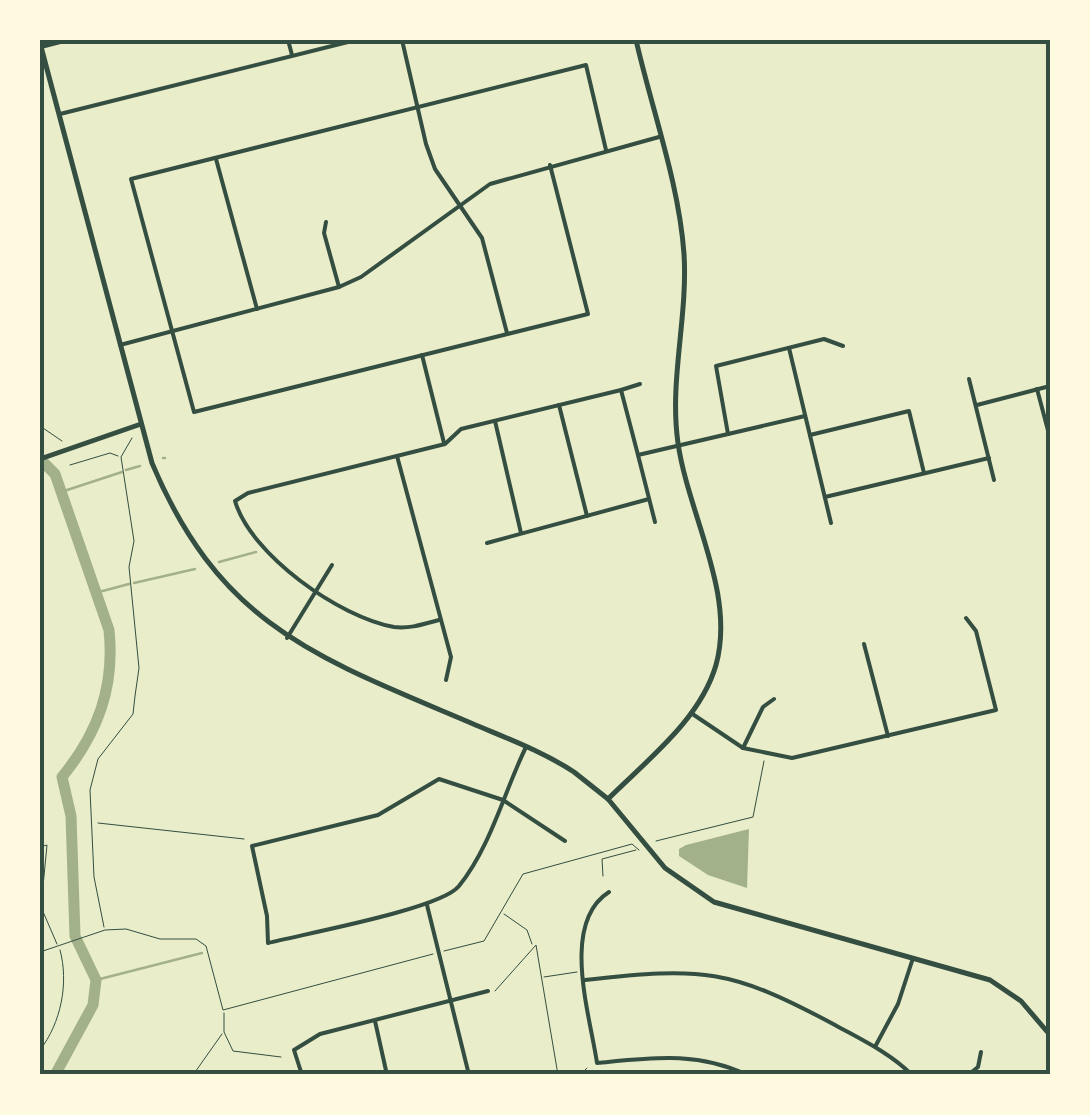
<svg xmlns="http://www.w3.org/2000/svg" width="1090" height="1115" font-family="'Roboto Condensed',sans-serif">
<rect width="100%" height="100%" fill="#e9edc9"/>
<path fill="#a3b18a" d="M749,829L747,888L708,875L679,856V849L686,845Z"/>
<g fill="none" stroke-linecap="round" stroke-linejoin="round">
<g stroke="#a3b18a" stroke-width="2.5">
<path d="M163,458H165"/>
<path d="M126,470L140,466"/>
<path d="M61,492L122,472"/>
<path d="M219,562L256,552"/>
<path d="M134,583L195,569"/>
<path d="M95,593L129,584"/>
<path d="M96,980L202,953"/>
</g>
<path stroke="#a3b18a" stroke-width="11" d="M40,459L55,474L109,630C115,687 98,733 62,777L71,816L75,936L96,980L93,1005L55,1075"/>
<g stroke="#344e41" stroke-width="1">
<path d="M40,426L62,441"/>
<path d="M70,465L110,453L118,456"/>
<path d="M98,823L244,839"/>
<path d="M656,841L753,817L764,761"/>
<path d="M40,847L47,845L41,907L57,944"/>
<path d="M603,876L602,859L636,850"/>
<path d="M504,914L527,930L532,944"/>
<path d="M104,927L94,877L90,790L98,759L133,714L135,696L139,668L129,567L134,541L121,457L132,438"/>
<path d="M444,951L484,941L523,874L632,844L639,850"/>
<path d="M40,952L105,930L126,929L160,939H196L206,946L223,1010L433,954"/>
<path d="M544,977L577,972"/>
<path d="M495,991L536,945L558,1075"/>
<path d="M224,1013V1032L233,1051L281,1057"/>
<path d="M40,1050C61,1023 69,983 60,950"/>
<path d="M193,1075L222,1034"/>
<path d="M580,1075L587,1068"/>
</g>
<g stroke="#344e41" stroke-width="4">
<path d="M288,40L292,55"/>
<path d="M402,40L426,144L435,169L482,238L507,333"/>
<path d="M41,47L68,40"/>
<path d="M60,114L356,40"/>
<path d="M216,159L257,309"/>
<path d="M550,165L588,314L194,412L131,179L586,65L606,150"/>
<path d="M326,222L324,233L339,287"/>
<path d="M120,345L339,287L361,277L490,184L659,137"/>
<path d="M789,348L831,523"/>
<path d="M422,355L444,443"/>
<path d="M969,379L994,480"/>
<path d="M1037,389L1050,438"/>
<path d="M621,390L640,384"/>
<path d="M559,405L587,516"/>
<path d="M977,405L1050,386"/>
<path d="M495,421L521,533"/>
<path d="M728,434L716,366L824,339L843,346"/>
<path d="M810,435L909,411L924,473"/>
<path d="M397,456L451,657L446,680"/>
<path d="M825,497L989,458"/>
<path d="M655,522L638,455L805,416"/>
<path d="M487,543L649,499"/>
<path d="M439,620C424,624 410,629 394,627C339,617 251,555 235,501L248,493L445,444L461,429L621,390L638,455"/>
<path d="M287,638L332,565"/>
<path d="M864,644L888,736"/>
<path d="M691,713L743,748L792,758L996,710L976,631L966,618"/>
<path d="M526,747C504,792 491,846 459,886C441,909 303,934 268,943L267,916L252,846L378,815L439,779L503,800L565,841"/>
<path d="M743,748L763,707L774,699"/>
<path d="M609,892C560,923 590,1015 597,1063C651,1058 697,1051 747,1075"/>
<path d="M427,905L469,1075"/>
<path d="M585,980C703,967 729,968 835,1025C862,1040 890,1053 912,1075"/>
<path d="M375,1021L387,1075"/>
<path d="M876,1045L898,1004L913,958"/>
<path d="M302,1075L294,1050L320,1034L488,991"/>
<path d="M968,1075L978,1067L981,1052"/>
</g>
<g stroke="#344e41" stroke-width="5">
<path d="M40,43L152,463C221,627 318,658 471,723C506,738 542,751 574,772L608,799L665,868L714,902L990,980L1021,1001L1050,1035"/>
<path d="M40,459L141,424"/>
<path d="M608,799C647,760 700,720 716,665C736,593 688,514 678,443C669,381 688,317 684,254C679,183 652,110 636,40"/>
</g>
</g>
<rect width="1090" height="1115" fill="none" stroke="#fefae0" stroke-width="85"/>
<rect x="42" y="42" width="1006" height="1030" fill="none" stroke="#344e41" stroke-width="4"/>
</svg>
